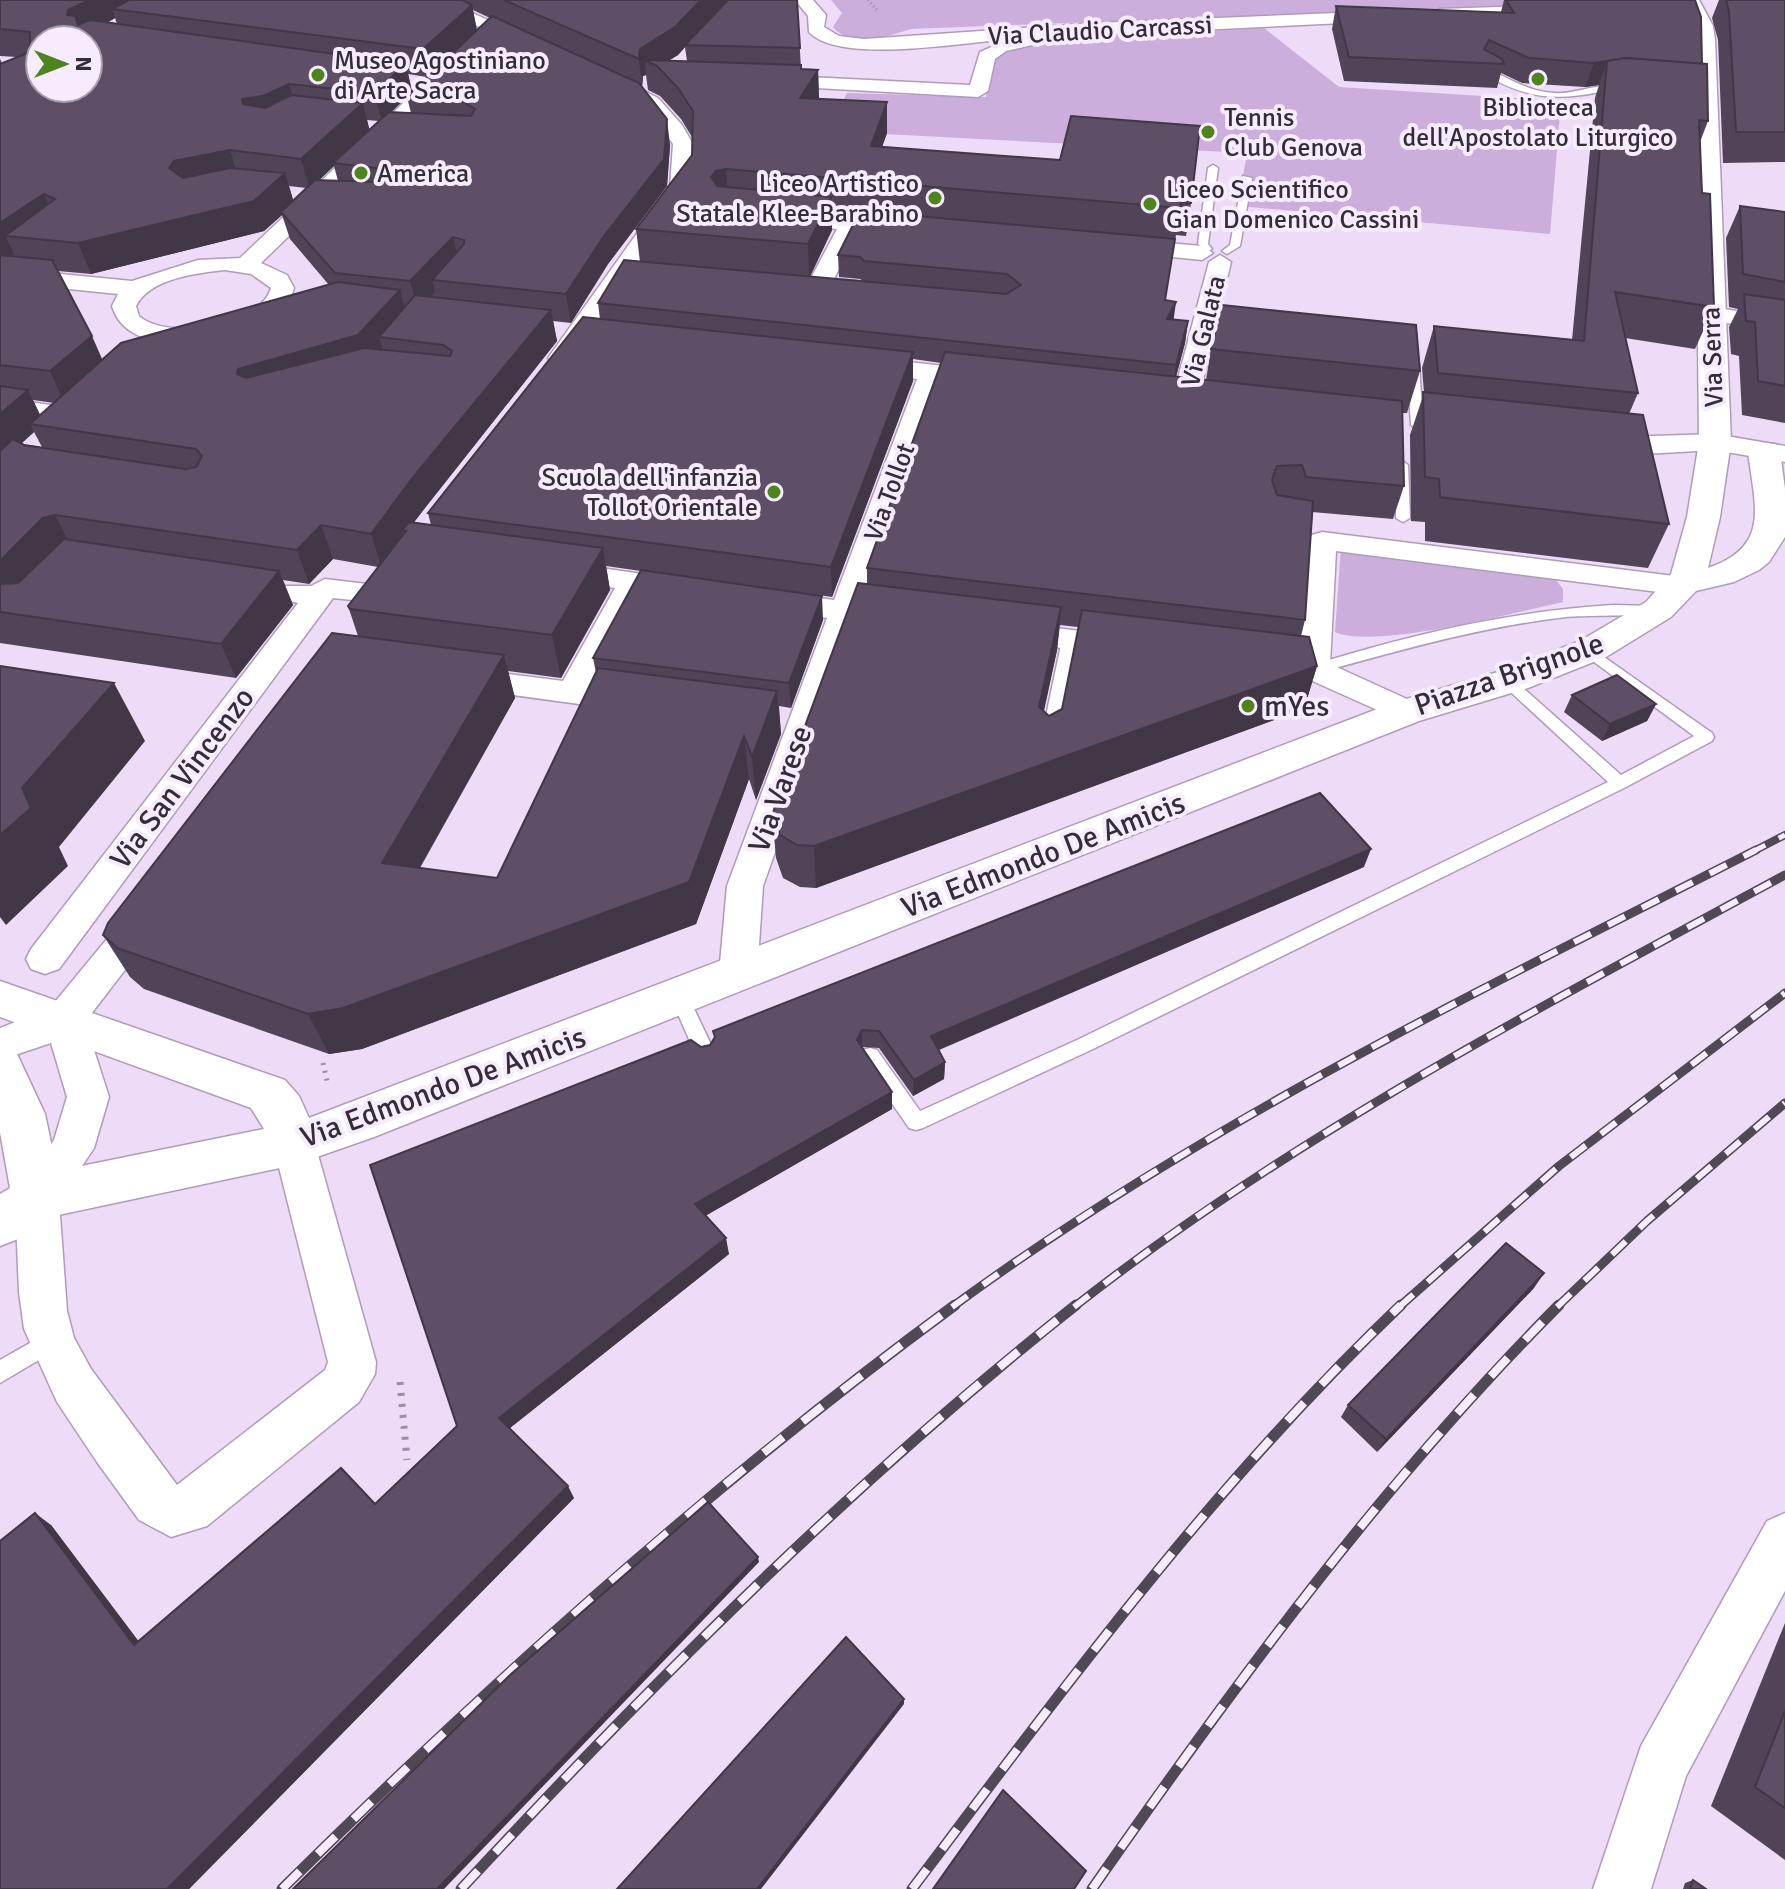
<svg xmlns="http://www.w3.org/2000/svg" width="1785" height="1889" font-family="Signika,sans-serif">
<rect width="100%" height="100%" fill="#eedbf8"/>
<g fill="#cbaedb">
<path d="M831,0H1586L1582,3L911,29C889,36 851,49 833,27L842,13Z"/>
<path d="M1264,28L1339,87L1561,101L1550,234L1238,206L1247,153L827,131L847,93L986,97L988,62L1007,48L1097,37Z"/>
<path d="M1341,547L1552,575L1563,589V602C1516,612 1375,650 1335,632Z"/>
</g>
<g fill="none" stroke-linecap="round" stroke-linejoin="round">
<defs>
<g id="lane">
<path d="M1483,67C1507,77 1528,92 1555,93C1576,95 1605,79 1624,89C1616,93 1608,91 1600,92C1551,102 1523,97 1480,72Z"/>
<path d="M1213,165L1218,168L1208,244L1212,249L1207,252L1198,244L1208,168Z"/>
<path d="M1243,176L1252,178L1240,246L1227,254L1222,251L1230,245Z"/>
<path d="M1413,360L1419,364L1423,425L1417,429L1411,425L1407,364Z"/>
<path d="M1402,461L1408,465L1410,518L1403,522L1396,518V465Z"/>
<path d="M1614,605L1656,606L1663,610C1655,617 1584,615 1566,617C1479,627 1398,651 1314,674L1306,669L1309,666C1409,635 1509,611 1614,605Z"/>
<path d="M1069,635L1076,640L1058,735L1050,740L1042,735L1062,640Z"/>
<path d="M1587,645L1712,733L1714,737L1712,741L1626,787L1091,1050L923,1128L916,1130L909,1128L863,1062L860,1056L863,1050L870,1048L877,1050L920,1111L1077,1040L1608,782L1502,684V678H1512L1621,775L1694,736L1582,653L1580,650Z"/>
<path d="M680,991L687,993L689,998L715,1053L712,1059L705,1061L698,1059L695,1053L671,998L673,993Z"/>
<path d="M51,1331L59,1334L62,1341L59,1348L0,1383V1360Z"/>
</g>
<g id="street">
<path d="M420,0H444L538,43L535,47H523Z"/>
<path d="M795,0H813L826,15L824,27L839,36L864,39L1097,23L1385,11L1394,16L1385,21L1033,38L1032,45L1006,51L995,59L988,91L978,97L761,85L759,81L768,75L970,85L980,52L1010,39C965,42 839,65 809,32L808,16Z"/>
<path d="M1553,5L1559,6V14L1439,19L1430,14L1439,9Z"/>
<path d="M446,67L453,69V77L261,263L287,275L294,288C280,345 130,371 112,306L118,294L0,282V268L132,281L198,260L240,258L439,69ZM225,270L251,274L271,288C260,327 167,341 139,316L136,306C150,278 198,273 225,270Z"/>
<path d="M625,81L658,98L682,125L693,144L692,187L570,363L561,366L548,358L670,187L673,144L644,106L618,91L615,87Z"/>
<path d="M782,211L904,220L915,227L904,234L858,230L834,279L867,282L879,289C867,303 821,294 810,280L837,229L774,223L771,218L774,213Z"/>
<path d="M1121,239L1202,246L1213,253L1202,260L1113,251L1110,246L1113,241Z"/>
<path d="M1220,255L1231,262L1198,401L1185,409L1176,407L1172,401L1209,262Z"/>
<path d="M1712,307L1785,319V333L1703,319L1700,314L1703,309Z"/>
<path d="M864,357L989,371L1002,379L989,387L942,381L863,604L909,611L913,618L909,625L898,628L857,622L763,886L757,974L752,985L738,989L724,985L719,974L727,886L827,618L762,608L758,601L762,594L773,592L834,600L917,379L855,370L851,365Z"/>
<path d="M0,398L72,408L81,410L85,416L81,422L72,424L0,414Z"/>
<path d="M1715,434L1785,446V462L1715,450L1627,455L1589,450L1586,444L1589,438Z"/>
<path d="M1322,532L1682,577L1693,580L1697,586L1693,592L1682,595L1336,551L1330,664L1418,704L1422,712L1418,720L1406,723L1308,679L1254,671L1249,664L1254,657L1265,654L1299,657L1307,541L1312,535Z"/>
<path d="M559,562L684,580L695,583L699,589L695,595L684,598L643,592L593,685L650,693L654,701L650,709L638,712L461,688L450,685L445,678L450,671L461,668L563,681L615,588L548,577L544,571L548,565Z"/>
<path d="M325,579L392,587L396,594L392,601L381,603L333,598L59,969L45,974L31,969L26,959L31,949L298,603L285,600L281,593L285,586H311Z"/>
<path d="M1007,622L1128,637L1139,640L1144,647L1139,654L1128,657L996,639L991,632L996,625Z"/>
<path d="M148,901L161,905L167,915L85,1022L109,1097L94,1148L59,1201L67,1311L74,1338L91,1369L177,1485L325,1370L328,1362L273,1144L279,1131L294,1126L309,1131L315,1144L376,1362L375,1374L359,1402L207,1526L171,1537L139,1520L97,1462L57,1402L24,1329L19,1292L15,1197L54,1140L67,1097L51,1043L0,1060V1028L50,1008L135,905Z"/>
<path d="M1785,1513V1591L1686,1776L1651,1889H1593L1641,1746L1767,1521Z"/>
</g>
<path id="secondary" d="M1679,0H1699L1713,26L1715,40L1731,442L1720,517L1708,568C1772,546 1754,505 1748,451L1753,444H1775L1780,451L1785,489V537L1769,562L1759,570L1734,582L1696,591L1671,617L1606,657L1528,688L1419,721L374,1137L294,1165L49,1217L18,1239L0,1246V1194L10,1188L0,1132V1049L17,1054L45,1114L57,1171L264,1129L251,1108L0,1017V981L285,1080L299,1096L309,1118L1393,703L1501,671L1580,641L1646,602L1671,574L1687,517L1699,442L1695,40L1693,26Z"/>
</defs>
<use href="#lane" stroke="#ae9cb8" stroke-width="3"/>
<use href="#street" stroke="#ae9cb8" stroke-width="3"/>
<use href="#secondary" stroke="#ae9cb8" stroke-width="3"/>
<path stroke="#9b8ea3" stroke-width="3" stroke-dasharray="1 3" stroke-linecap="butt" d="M868,0L878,11"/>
<path stroke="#9b8ea3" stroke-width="5" stroke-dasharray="2 6" stroke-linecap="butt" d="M323,1063L328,1085"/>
<path stroke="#9b8ea3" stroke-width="7" stroke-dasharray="3 8" stroke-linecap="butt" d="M400,1382L407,1460"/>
<use href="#lane" fill="#fff" fill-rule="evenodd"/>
<use href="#street" fill="#fff" fill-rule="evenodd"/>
<use href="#secondary" fill="#fff" fill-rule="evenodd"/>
<defs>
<path id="rail-far2" d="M1752,852L1785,835"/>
<g id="rail-far1">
<path d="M952,1307C1203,1123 1481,990 1756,850"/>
<path d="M1074,1307C1293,1135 1541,1007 1785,875"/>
<path d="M1399,1307L1559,1166L1785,993"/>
<path d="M1557,1307L1647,1221L1785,1103"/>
</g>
<g id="rail">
<path d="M282,1889C493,1680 715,1481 955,1305"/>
<path d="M461,1889C654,1681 853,1481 1076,1305"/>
<path d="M912,1889C1065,1686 1216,1481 1401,1305"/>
<path d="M1092,1889C1235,1684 1382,1483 1559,1305"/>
</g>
</defs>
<use href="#rail-far2" stroke="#514856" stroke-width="8"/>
<use href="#rail-far1" stroke="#514856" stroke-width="9"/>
<use href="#rail" stroke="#514856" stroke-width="11"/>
<use href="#rail-far2" stroke="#f7ecfd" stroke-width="5" stroke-dasharray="15" stroke-linecap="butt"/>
<use href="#rail-far1" stroke="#f7ecfd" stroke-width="6" stroke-dasharray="19" stroke-linecap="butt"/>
<use href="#rail" stroke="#f7ecfd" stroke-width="8" stroke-dasharray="25" stroke-linecap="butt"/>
</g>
<g fill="#514358" fill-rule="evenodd">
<path d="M0,0H797L801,69L818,70L819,99L887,133L882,147L1191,203L1186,236L1176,235L1165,300L1174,319L1188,321L1185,343L1176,377L1206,380L1211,349L1420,371L1407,413H1402L1404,486L1393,519L1312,512L1305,620L1301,636L1317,666L1304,709L816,888L800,887L783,878L776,858L772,815L867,584V568L941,363L913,359V381L832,597L684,576L823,620L791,708L779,706L781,734L756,800L749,779L696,924L362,1049L329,1054L144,989L130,977L103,935L358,636L348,606L378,567L333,559L309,584L283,580L293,605L236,678L0,643V59L2,63L17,57L0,56ZM473,10L490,18L477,30ZM115,18L117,24L107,23ZM685,47L687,61H668L678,55ZM408,74L427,77L412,91ZM646,75L648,90L660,96L681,119L692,137V155L636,229L640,262L598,303L600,319L428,513L431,525L414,522L557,341L553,321L571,323L608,264L667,186L670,145L642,87L643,76ZM407,97L411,113L391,112ZM367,120L379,121L369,129ZM334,166L338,181L319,180ZM289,186L306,188L293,200ZM832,210L860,213L838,255L839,277L860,279L863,281L810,277L832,230ZM878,212H914L919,216ZM282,215L290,239L329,285L102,360L58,271L91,274L264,231ZM33,400L54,403L40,415ZM34,432L42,447L21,444ZM606,566L641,571L593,658L596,673L497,878L420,868L515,698L508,671L561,678L610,590ZM1060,625L1078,627L1062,709L1049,716L1044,711L1057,650Z"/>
<path d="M1504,0H1695L1708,121L1700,142L1702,193L1714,307L1695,349L1625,338L1638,393L1629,414L1669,524L1648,568L1425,541V522L1411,521L1410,435L1424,393L1422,368L1434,326L1572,340L1595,98L1599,85L1585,87L1522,83L1501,73L1497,88L1344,81L1332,29L1336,6L1501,12Z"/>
<path d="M1719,0H1785V162L1723,163L1718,40L1712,18Z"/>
<path d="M1740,206L1785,212V423L1742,415L1739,356L1731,354L1729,327L1738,309L1729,307L1726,238Z"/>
<path d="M1572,695L1656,704L1647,721L1602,741L1564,712Z"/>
<path d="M1364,867L939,1050L945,1062L944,1079L913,1096L879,1048L862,1047L892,1092V1109L705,1216L729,1254L510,1428L574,1498L189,1889H0L51,1525L138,1641L375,1504L457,1426L701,1047Z"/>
<path d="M1534,1288L1377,1452L1341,1417L1348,1405Z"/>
<path d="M1785,1623V1860L1711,1806Z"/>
<path d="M1693,1880L1706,1889H1683L1685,1883Z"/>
</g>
<g fill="#423747">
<path d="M89,0H150L112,9L115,18L79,37L67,15L68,10Z"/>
<path d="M701,0H728L685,45V47L678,55L658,67L645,60L646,75L643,76L642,87L639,59L640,49Z"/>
<path d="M472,5L477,32L429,77L423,49Z"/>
<path d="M1622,58L1607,61L1599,85L1585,87L1594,63Z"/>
<path d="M406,64L412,92L407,96V97L382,121L374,93Z"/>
<path d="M818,70L819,100L800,98Z"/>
<path d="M289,84L297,112L252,133L242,99Z"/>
<path d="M887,102V133L871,178V146Z"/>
<path d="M363,103L370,132L333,163L334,166L310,189L301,159Z"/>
<path d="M667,119L670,145L667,186L608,264L571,323L566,294Z"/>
<path d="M230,150L239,180L179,197L169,168L174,161Z"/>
<path d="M726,169L728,201L714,209L711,177L716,171Z"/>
<path d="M285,173L294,203L281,212L282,215L264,231L91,274L78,243Z"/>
<path d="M44,194L57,224L5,236L14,254L0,264V223Z"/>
<path d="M831,197L832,230L809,278L808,244Z"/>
<path d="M453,237L460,265L432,280L435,292L418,310L410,281Z"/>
<path d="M400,290L408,321L379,337L383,350L249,406L237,374L238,369Z"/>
<path d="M1176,302L1173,324L1167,319Z"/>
<path d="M551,310L557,341L424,509L406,533V531H402L404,537L382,568L371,534L414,476Z"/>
<path d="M1188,321L1185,343L1173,388L1176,365Z"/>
<path d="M92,336L106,368L65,404L50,371Z"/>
<path d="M913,352V381L832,597L831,567Z"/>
<path d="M28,390L44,423L30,424L34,432L0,462V414Z"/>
<path d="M55,515L72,548L0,597V561L43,518Z"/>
<path d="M321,525L333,559L309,584L297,550Z"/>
<path d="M603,548L610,590L561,678L552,635Z"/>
<path d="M279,571L293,605L236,678L221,644Z"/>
<path d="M822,596L823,620L791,708L789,683Z"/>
<path d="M1061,607L1057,650L1035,750L1039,707Z"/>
<path d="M504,655L515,698L398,905L382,863Z"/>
<path d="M1317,666L1304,709L816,888L814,846Z"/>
<path d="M114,683L145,741L59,847L68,866L6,925L0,917V835L22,788Z"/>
<path d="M777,691L781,734L756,800L752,757Z"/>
<path d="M1656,704L1647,721L1602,741L1610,724Z"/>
<path d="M744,736L749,779L696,924L362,1049L329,1054L308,1014Z"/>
<path d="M1371,849L1364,867L931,1053V1036Z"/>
<path d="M862,1030V1047L857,1057V1040Z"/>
<path d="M945,1062L944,1079L913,1096L914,1080Z"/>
<path d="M892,1092V1109L698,1220L695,1204Z"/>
<path d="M726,1238L729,1254L506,1431L499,1418Z"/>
<path d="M1544,1273L1534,1288L1377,1452L1386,1439Z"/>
<path d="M568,1486L574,1498L189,1889H167Z"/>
<path d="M35,1513L51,1525L149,1655L134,1645Z"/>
<path d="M758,1557L759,1562L444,1889H437Z"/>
<path d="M904,1699V1704L761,1889H757Z"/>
</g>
<g fill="#5e4e66" stroke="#423747" stroke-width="2" fill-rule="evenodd">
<path d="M0,0H89L68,10L67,15L75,16L78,25L90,20L406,64L374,93L289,84L263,96L242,99L243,104L265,108L291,95L363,103L301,159L230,150L174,161L169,168L183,178L230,168L285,173L254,201L78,243L5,236L55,199L44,194L0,223V64L30,52V32L0,29ZM40,40H88V88H40Z"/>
<path d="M129,0H462L472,5L423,49L112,9Z"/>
<path d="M504,0H701L675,27L640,49L639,59Z"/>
<path d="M728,0H797L800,48L685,45Z"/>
<path d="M1506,0H1695L1701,17L1702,64L1626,58L1594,63L1529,58L1489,40L1484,49L1502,59L1504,64L1349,57L1336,6L1514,13Z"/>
<path d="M1726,0H1785V132H1736L1729,12Z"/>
<path d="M492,16L639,83L667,119L664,159L604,236L566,294L432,280L464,244V240L453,237L410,281L335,273L281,212L315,180L378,182L382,174L376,168L333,163L389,112L471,116L475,109L462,101L407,96Z"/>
<path d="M1626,58L1707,64L1708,121L1699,120L1702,193L1710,194L1714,307L1615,292L1638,393L1438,373L1434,326L1584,341L1607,61Z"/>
<path d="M645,60L801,65V69L818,70L800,98L887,102L871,146L1060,160L1071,116L1200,126L1191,203L1181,202L1180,208L922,186L914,180H859L726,169L716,171L711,177L717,186L831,197L808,244L636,229L692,155L693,111L678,88L657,66Z"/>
<path d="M1740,206L1785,212V282L1743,274Z"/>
<path d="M860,211L1175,239L1165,300L1176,302L1167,319L1188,321L1176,365L598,303L624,260L1006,294L1021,285L1007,274L864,261L860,257L838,255Z"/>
<path d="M0,255L52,260L92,336L50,371L0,365Z"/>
<path d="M338,282L400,290L358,335L238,369L237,374L246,378L364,348L450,356L452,351L443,345L379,337L415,295L551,310L414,476L371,534L321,525L297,550L55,515L43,518L0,561V451L13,439L24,445L185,469L196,467L202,456L196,449L30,424L121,343Z"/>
<path d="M1744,294L1785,300V386L1758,381L1755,322L1746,321Z"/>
<path d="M1222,305L1416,325L1420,371L1211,349Z"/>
<path d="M583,317L913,352L831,567L428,513Z"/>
<path d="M945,352L1402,401L1404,486L1306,477L1302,465L1277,466L1272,480L1277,495L1313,501L1305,620L867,568Z"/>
<path d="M0,386L28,390L0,414Z"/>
<path d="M1423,392L1643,415L1669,524L1440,497L1439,479L1425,477Z"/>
<path d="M409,522L603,548L552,635L350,609L348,606L406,531H402Z"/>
<path d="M64,539L279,571L221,644L0,612V584L18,583Z"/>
<path d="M641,570L822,596L789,683L593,658Z"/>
<path d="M858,583L1061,607L1039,707L1049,716L1062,709L1082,610L1309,637L1317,666L814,846L797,845L780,835L772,815Z"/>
<path d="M332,633L504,655L382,863L497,878L598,668L777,691L752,757L744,736L689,882L343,1008L308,1014L117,948L103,935L108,923Z"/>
<path d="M0,666L114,683L22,788L31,808L0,835Z"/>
<path d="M1617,675L1656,704L1610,724L1572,695Z"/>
<path d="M1320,793L1371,849L931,1036L945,1062L914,1080L879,1031L862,1030L857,1040L892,1092L695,1204L726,1238L499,1418L568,1486L167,1889H0V1541L35,1513L134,1645L341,1468L375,1504L457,1426L370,1165L691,1040L701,1047L710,1045L715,1037L713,1031Z"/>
<path d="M1506,1243L1544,1273L1386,1439L1348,1405Z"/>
<path d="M708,1502L758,1557L437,1889H293L510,1675Z"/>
<path d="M846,1637L904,1699L757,1889H617Z"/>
<path d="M1785,1711V1808L1755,1787Z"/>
<path d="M1003,1790L1086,1871L1074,1889H933Z"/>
<path d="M1693,1880L1706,1889H1690Z"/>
</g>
<g fill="#4d841d" stroke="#f7ecfd" stroke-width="3">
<circle cx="318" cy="75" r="8"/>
<circle cx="1538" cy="79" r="8"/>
<circle cx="1208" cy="132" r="8"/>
<circle cx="361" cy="173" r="8"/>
<circle cx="935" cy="198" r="8"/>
<circle cx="1150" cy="204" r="8"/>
<circle cx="774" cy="492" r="8"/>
<circle cx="1248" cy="706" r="8"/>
</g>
<g text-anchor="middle" stroke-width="8" stroke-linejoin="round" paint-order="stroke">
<g font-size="26" fill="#342d38" stroke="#f7ecfd">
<text transform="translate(1100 30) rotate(-3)" y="9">Via Claudio Carcassi</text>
<text transform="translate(1203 331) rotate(-76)" y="9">Via Galata</text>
<text transform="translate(1712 357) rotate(-92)" y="9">Via Serra</text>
<text transform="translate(889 492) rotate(-70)" y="9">Via Tollot</text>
</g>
<g font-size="26" fill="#342d38" stroke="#f7ecfd" text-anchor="start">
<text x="334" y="69">Museo Agostiniano<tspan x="334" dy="30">di Arte Sacra</tspan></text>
<text x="1538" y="116" text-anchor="middle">Biblioteca<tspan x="1538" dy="30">dell'Apostolato Liturgico</tspan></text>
<text x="1224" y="126">Tennis<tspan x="1224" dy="30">Club Genova</tspan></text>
<text x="377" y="182">America</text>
<text x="919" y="192" text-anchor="end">Liceo Artistico<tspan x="919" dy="30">Statale Klee-Barabino</tspan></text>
<text x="1166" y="198">Liceo Scientifico<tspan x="1166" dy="30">Gian Domenico Cassini</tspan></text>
<text x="758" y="486" text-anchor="end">Scuola dell'infanzia<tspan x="758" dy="30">Tollot Orientale</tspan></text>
</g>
<g font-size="30" fill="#342d38" stroke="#f7ecfd">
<text transform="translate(1509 674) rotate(-19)" y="10">Piazza Brignole</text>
<text transform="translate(182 778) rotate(-53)" y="10">Via San Vincenzo</text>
<text transform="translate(780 789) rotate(-70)" y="10">Via Varese</text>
<text transform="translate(1043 855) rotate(-21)" y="10">Via Edmondo De Amicis</text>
<text transform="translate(443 1087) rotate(-20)" y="10">Via Edmondo De Amicis</text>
</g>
<g font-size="30" fill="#342d38" stroke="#f7ecfd" text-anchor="start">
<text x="1264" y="716">mYes</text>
</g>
</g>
<g transform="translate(64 64) rotate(90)"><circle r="38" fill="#f7ecfd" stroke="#a9a0ae" stroke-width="2"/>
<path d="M0-6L14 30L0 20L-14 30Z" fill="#4d841d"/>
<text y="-12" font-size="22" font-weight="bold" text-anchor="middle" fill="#342d38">N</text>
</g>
</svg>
